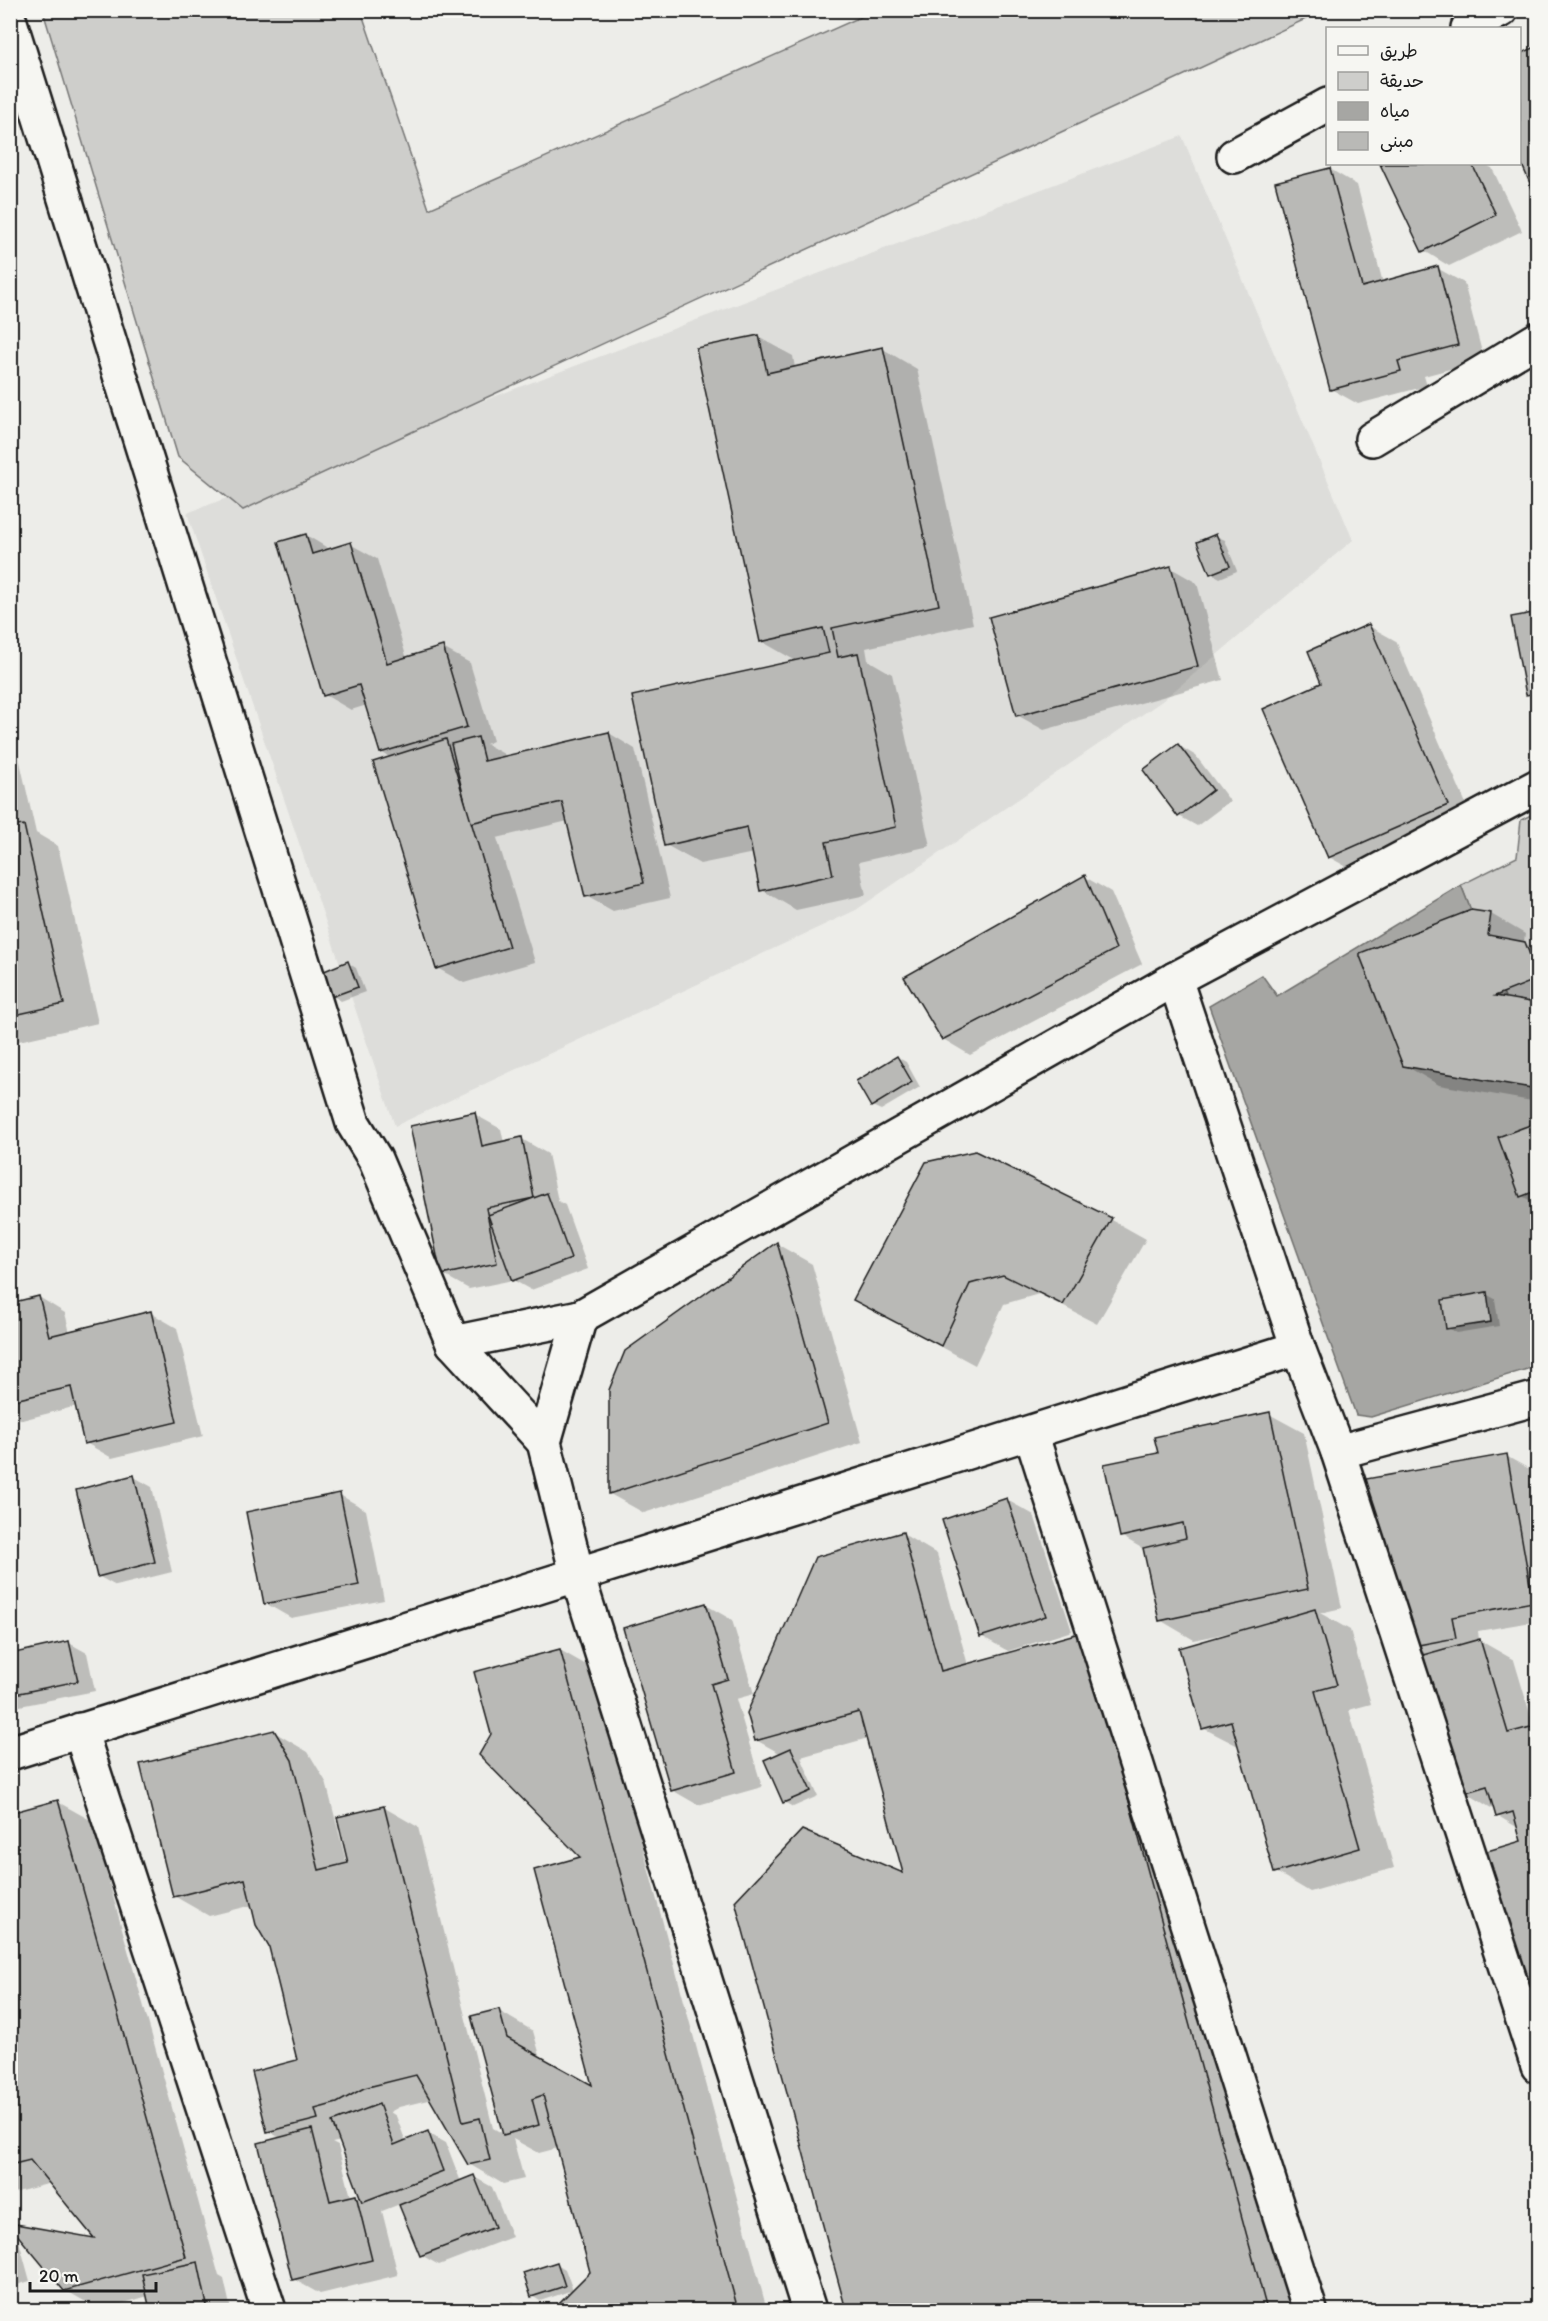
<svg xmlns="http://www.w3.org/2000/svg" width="1548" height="2321" font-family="Itim,'Playpen Sans Arabic',sans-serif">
<rect width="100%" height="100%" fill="#edede9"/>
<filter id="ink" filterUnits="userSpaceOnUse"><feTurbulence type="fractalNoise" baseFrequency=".0167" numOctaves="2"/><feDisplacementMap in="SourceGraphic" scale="12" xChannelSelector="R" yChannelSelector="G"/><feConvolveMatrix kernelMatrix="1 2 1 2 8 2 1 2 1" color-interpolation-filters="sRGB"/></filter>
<g filter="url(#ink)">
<path fill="#ddddda" d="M1182,136L1353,540L1162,701L856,910L395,1126L187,513Z"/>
<g fill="#cececb" stroke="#757574" stroke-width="1.5">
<path d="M43,11H361L429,209L874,11H1323L243,510L178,457Z"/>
<path d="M1537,812V1079L1461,885L1517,857L1521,820Z"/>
</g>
<path fill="#a6a6a3" stroke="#6f6f6d" stroke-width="1.5" d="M1461,885L1537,1079V1366L1371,1417L1356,1415L1209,1006L1262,975L1277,996Z"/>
<g fill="#0003" fill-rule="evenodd">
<path d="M1538,48V198L1520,157V56Z"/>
<path d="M1382,164H1484L1492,168L1522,231L1449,266L1423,250Z"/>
<path d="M1330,169L1357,185L1383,283L1437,268L1464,283L1484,360L1424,376L1427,386L1358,404L1331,389Z"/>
<path d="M758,337L793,356L795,368L883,349L917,369L973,624L866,648L868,660L892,674L930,846L859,862L866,895L796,910L762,890L754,853L700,864L666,845L796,661L761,641Z"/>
<path d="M306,535L331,550L350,544L377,559L407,659L443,648L470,663L493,741L486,744L504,754L505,758L609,733L635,749L670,898L613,911L586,896L568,821L497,838L535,962L464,983L437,968L391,758L381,752L367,705L351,710L325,695Z"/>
<path d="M1216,536L1225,540L1237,571L1220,578L1211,573Z"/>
<path d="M1171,568L1197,583L1223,680L1044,730L1017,715Z"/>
<path d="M1538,613V700L1528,694Z"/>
<path d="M1369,626L1396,641L1473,820L1356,872L1329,857L1323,684Z"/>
<path d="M10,717L36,833L58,846L98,1023L10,1043Z"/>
<path d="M1178,745L1196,756L1230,801L1197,826L1179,816Z"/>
<path d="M1085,877L1111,892L1142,964L970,1055L943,1039Z"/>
<path d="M1471,911L1491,914L1525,934L1524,943L1538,951V1102L1439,1085L1404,1065Z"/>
<path d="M348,963L356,968L365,992L341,1001L333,996Z"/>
<path d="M897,1057L906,1062L920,1087L881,1110L872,1106Z"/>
<path d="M474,1114L501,1129L504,1143L522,1139L548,1154L558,1201L565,1205L588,1269L531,1290L513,1280L469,1289L442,1274Z"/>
<path d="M1538,1124V1205L1522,1196Z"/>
<path d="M975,1153L1112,1220L1146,1239L1097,1324L1039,1294L1004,1304L975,1365L855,1300Z"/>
<path d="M777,1244L812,1264L862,1442L644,1513L610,1494Z"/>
<path d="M1486,1294L1495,1299L1499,1326L1456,1333L1448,1328Z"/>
<path d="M39,1297L65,1313L70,1333L151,1313L177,1328L203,1436L112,1458L86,1443L77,1406L22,1420L10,1413V1304Z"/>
<path d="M1269,1414L1304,1433L1342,1608L1320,1613L1350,1630L1371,1704L1349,1710L1394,1868L1310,1892L1276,1872L1240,1747L1203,1728L1228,1633L1194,1640L1160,1620L1145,1550L1121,1536L1159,1454Z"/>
<path d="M1506,1456L1533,1471L1538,1497V1621L1478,1631L1479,1640L1514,1660L1534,1727L1523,1842L1520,1829L1498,1816L1496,1811L1465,1792L1426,1663L1398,1648Z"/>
<path d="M134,1477L152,1487L172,1572L116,1586L98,1576Z"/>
<path d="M340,1495L366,1510L384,1600L291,1618L265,1603Z"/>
<path d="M1007,1500L1034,1515L1072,1631L1008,1651L981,1636Z"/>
<path d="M903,1534L937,1554L968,1665L1083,1634L1296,2310H847L736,1902L905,1875L868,1738L801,1757L818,1796L793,1807L784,1802L781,1754L756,1740Z"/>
<path d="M706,1605L732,1620L754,1694L736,1699L762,1787L698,1805L672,1790Z"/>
<path d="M69,1643L87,1653L95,1691L10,1708V1655Z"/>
<path d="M560,1650L595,1670L767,2310H559L558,2306L592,2272L558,2148L539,2153L513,2139L524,2179L503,2184L469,2164L432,2099L399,2107L390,2112L396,2116L406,2142L428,2133L446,2143L461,2182L474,2177L492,2187L512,2237L439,2265L421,2255L400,2204L382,2211L398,2275L320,2294L293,2279L282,2139L268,2131L299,2062L271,1946L253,1905L209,1916L174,1896L274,1732L308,1752L326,1782L347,1865L383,1807L418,1827L493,2128L505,2135L473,2018L499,2011L533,2031L541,2059L594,2087L583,1858ZM341,2141L363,2200L356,2196L351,2197L338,2146L332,2143Z"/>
<path d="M58,1802L92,1821L219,2276L224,2279L231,2310H151L148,2296L100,2310L65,2290L16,2230L30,2281L10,2287V2211L14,2225L98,2240L51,2183L10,2194V1815Z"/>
<path d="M557,2264L565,2269L573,2290L540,2301L532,2296Z"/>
<path d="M513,2304L524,2310H490Z"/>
</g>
<g fill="#b9b9b6" stroke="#1c1c1c" stroke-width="1.5">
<path d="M1538,46V202L1520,160V54Z"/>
<path d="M1380,164H1472L1496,215L1422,252Z"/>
<path d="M1330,168L1362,287L1438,266L1458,345L1398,361L1401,371L1330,390L1275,182Z"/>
<path d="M759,335L767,373L883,347L939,605L832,628L838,657L858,653L896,827L826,842L833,875L760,891L747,827L664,846L632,696L829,653L823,628L760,642L696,348Z"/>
<path d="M306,534L312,554L351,542L387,663L443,646L467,727L380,753L359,685L323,696L278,542Z"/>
<path d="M1216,534L1230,566L1210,574L1197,542Z"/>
<path d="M1171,566L1198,666L1016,716L989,617Z"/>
<path d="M1538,612V693L1526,695L1511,617Z"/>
<path d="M1369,624L1448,805L1328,858L1263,709L1321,683L1308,651Z"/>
<path d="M609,732L644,883L585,897L562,802L470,823L451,744L478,737L484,761Z"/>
<path d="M446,739L509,947L436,969L373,762Z"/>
<path d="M1178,744L1213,790L1178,817L1143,770Z"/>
<path d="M24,825L64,1004L10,1016V827Z"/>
<path d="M1085,875L1116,949L942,1040L904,977Z"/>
<path d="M1471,910L1491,913L1488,935L1525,942L1538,976V979L1495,996L1530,1002L1538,1020V1089L1403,1066L1360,956V953Z"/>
<path d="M348,961L358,987L331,997L322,972Z"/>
<path d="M897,1056L912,1082L871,1107L856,1081Z"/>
<path d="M475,1112L482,1146L522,1137L534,1198L486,1208L497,1263L441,1275L410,1126Z"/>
<path d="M1538,1122V1190L1520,1197L1498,1137Z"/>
<path d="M975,1151L1112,1218L1063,1305L1003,1275L970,1284L941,1346L853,1300L926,1162Z"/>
<path d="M547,1193L571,1259L512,1281L488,1215Z"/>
<path d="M777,1242L828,1423L609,1494V1390L625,1351Z"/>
<path d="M1487,1292L1491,1322L1446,1329L1442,1300Z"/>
<path d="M39,1296L49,1336L151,1311L177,1422L84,1444L71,1387L10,1401V1303Z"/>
<path d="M1270,1412L1308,1589L1159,1621L1143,1548L1186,1538L1183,1523L1120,1537L1104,1464L1158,1453L1154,1437Z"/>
<path d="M1507,1454L1533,1602L1452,1617L1456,1638L1397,1649L1366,1479Z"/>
<path d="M134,1475L155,1562L97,1577L76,1490Z"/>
<path d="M340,1493L359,1585L264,1604L246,1512Z"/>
<path d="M1007,1498L1046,1616L980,1637L942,1520Z"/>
<path d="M903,1532L941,1671L1083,1632L1267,2310H846L735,1901L802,1830L903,1873L859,1712L755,1741L747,1713L815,1557Z"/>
<path d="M706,1603L728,1679L711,1684L736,1772L671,1791L623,1628Z"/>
<path d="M1315,1609L1337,1685L1315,1691L1360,1848L1274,1873L1231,1721L1202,1729L1179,1648Z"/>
<path d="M1480,1639L1508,1733L1538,1725V2033L1484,1852L1521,1841L1513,1812L1496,1817L1487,1786L1463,1793L1423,1655Z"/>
<path d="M69,1641L78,1681L10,1695V1654Z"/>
<path d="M560,1649L738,2310H558L556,2306L590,2272L543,2095L532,2099L539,2125L503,2135L471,2016L499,2009L507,2038L592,2085L534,1870L580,1857L479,1755L491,1734L474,1672Z"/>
<path d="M274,1730L292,1760L319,1870L348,1863L337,1817L384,1806L463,2122L480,2118L490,2160L468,2165L416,2075L364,2088L337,2103L315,2109L318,2119L267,2132L252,2072L297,2060L269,1947L256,1925L245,1879L173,1897L140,1764Z"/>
<path d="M791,1748L811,1791L783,1803L764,1760Z"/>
<path d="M58,1800L186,2257L64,2291L10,2226V2223L94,2238L30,2160L10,2165V1813Z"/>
<path d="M379,2104L394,2145L428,2131L443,2171L362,2202L332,2122Z"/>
<path d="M312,2129L330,2201L356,2195L372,2260L292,2280L258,2143Z"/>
<path d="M474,2175L495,2227L420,2256L399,2205Z"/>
<path d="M198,2262L208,2310H150L142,2274Z"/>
<path d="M557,2262L565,2286L531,2297L523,2273Z"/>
<path d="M513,2303L521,2310H484Z"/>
</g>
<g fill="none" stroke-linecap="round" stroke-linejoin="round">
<defs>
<g id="minor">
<path d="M10,22L353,1123L375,1159L453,1343L544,1442"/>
<path d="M1468,28L1501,10"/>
<path d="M1234,156L1328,105"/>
<path d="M1372,439L1538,339"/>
<path d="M1175,979L1298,1348L1338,1452L1538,2066"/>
<path d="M1031,1433L1310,2310"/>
<path d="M1338,1452L1538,1398"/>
<path d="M80,1730L269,2310"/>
<path d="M10,1753L1298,1348"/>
</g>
<g id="major">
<path d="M453,1343L580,1317"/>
<path d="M809,2310L577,1574L544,1442L580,1317L1175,979L1538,786"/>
</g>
</defs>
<use href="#minor" stroke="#1c1c1c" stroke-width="38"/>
<use href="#major" stroke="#1c1c1c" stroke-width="38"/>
<use href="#minor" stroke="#f6f6f2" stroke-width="33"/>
<use href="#major" stroke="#f6f6f2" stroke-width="33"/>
</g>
</g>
<rect width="1548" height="2321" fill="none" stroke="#f6f6f2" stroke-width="36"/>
<rect x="18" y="18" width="1512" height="2285" fill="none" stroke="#1c1c1c" stroke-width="2" filter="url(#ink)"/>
<rect x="1326" y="27" width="195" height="138" fill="#f6f6f2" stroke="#9f9f9c" stroke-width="1.5"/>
<rect x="1338" y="46" width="30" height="9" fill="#f6f6f2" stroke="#9f9f9c" stroke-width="1.5"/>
<text x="1380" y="57" font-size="18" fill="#1c1c1c">طريق</text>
<rect x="1338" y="72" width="30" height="18" fill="#cececb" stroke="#9f9f9c" stroke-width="1.5"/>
<text x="1380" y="87" font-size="18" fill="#1c1c1c">حديقة</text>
<rect x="1338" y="102" width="30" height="18" fill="#a6a6a3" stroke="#9f9f9c" stroke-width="1.5"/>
<text x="1380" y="117" font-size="18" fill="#1c1c1c">مياه</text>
<rect x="1338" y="132" width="30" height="18" fill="#b9b9b6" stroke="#9f9f9c" stroke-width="1.5"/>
<text x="1380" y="147" font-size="18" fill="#1c1c1c">مبنى</text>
<path d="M30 2282v9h126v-9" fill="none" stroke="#1c1c1c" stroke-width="3"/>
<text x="39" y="2282" font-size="18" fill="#1c1c1c" stroke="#f6f6f2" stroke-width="4.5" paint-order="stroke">20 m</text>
</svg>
